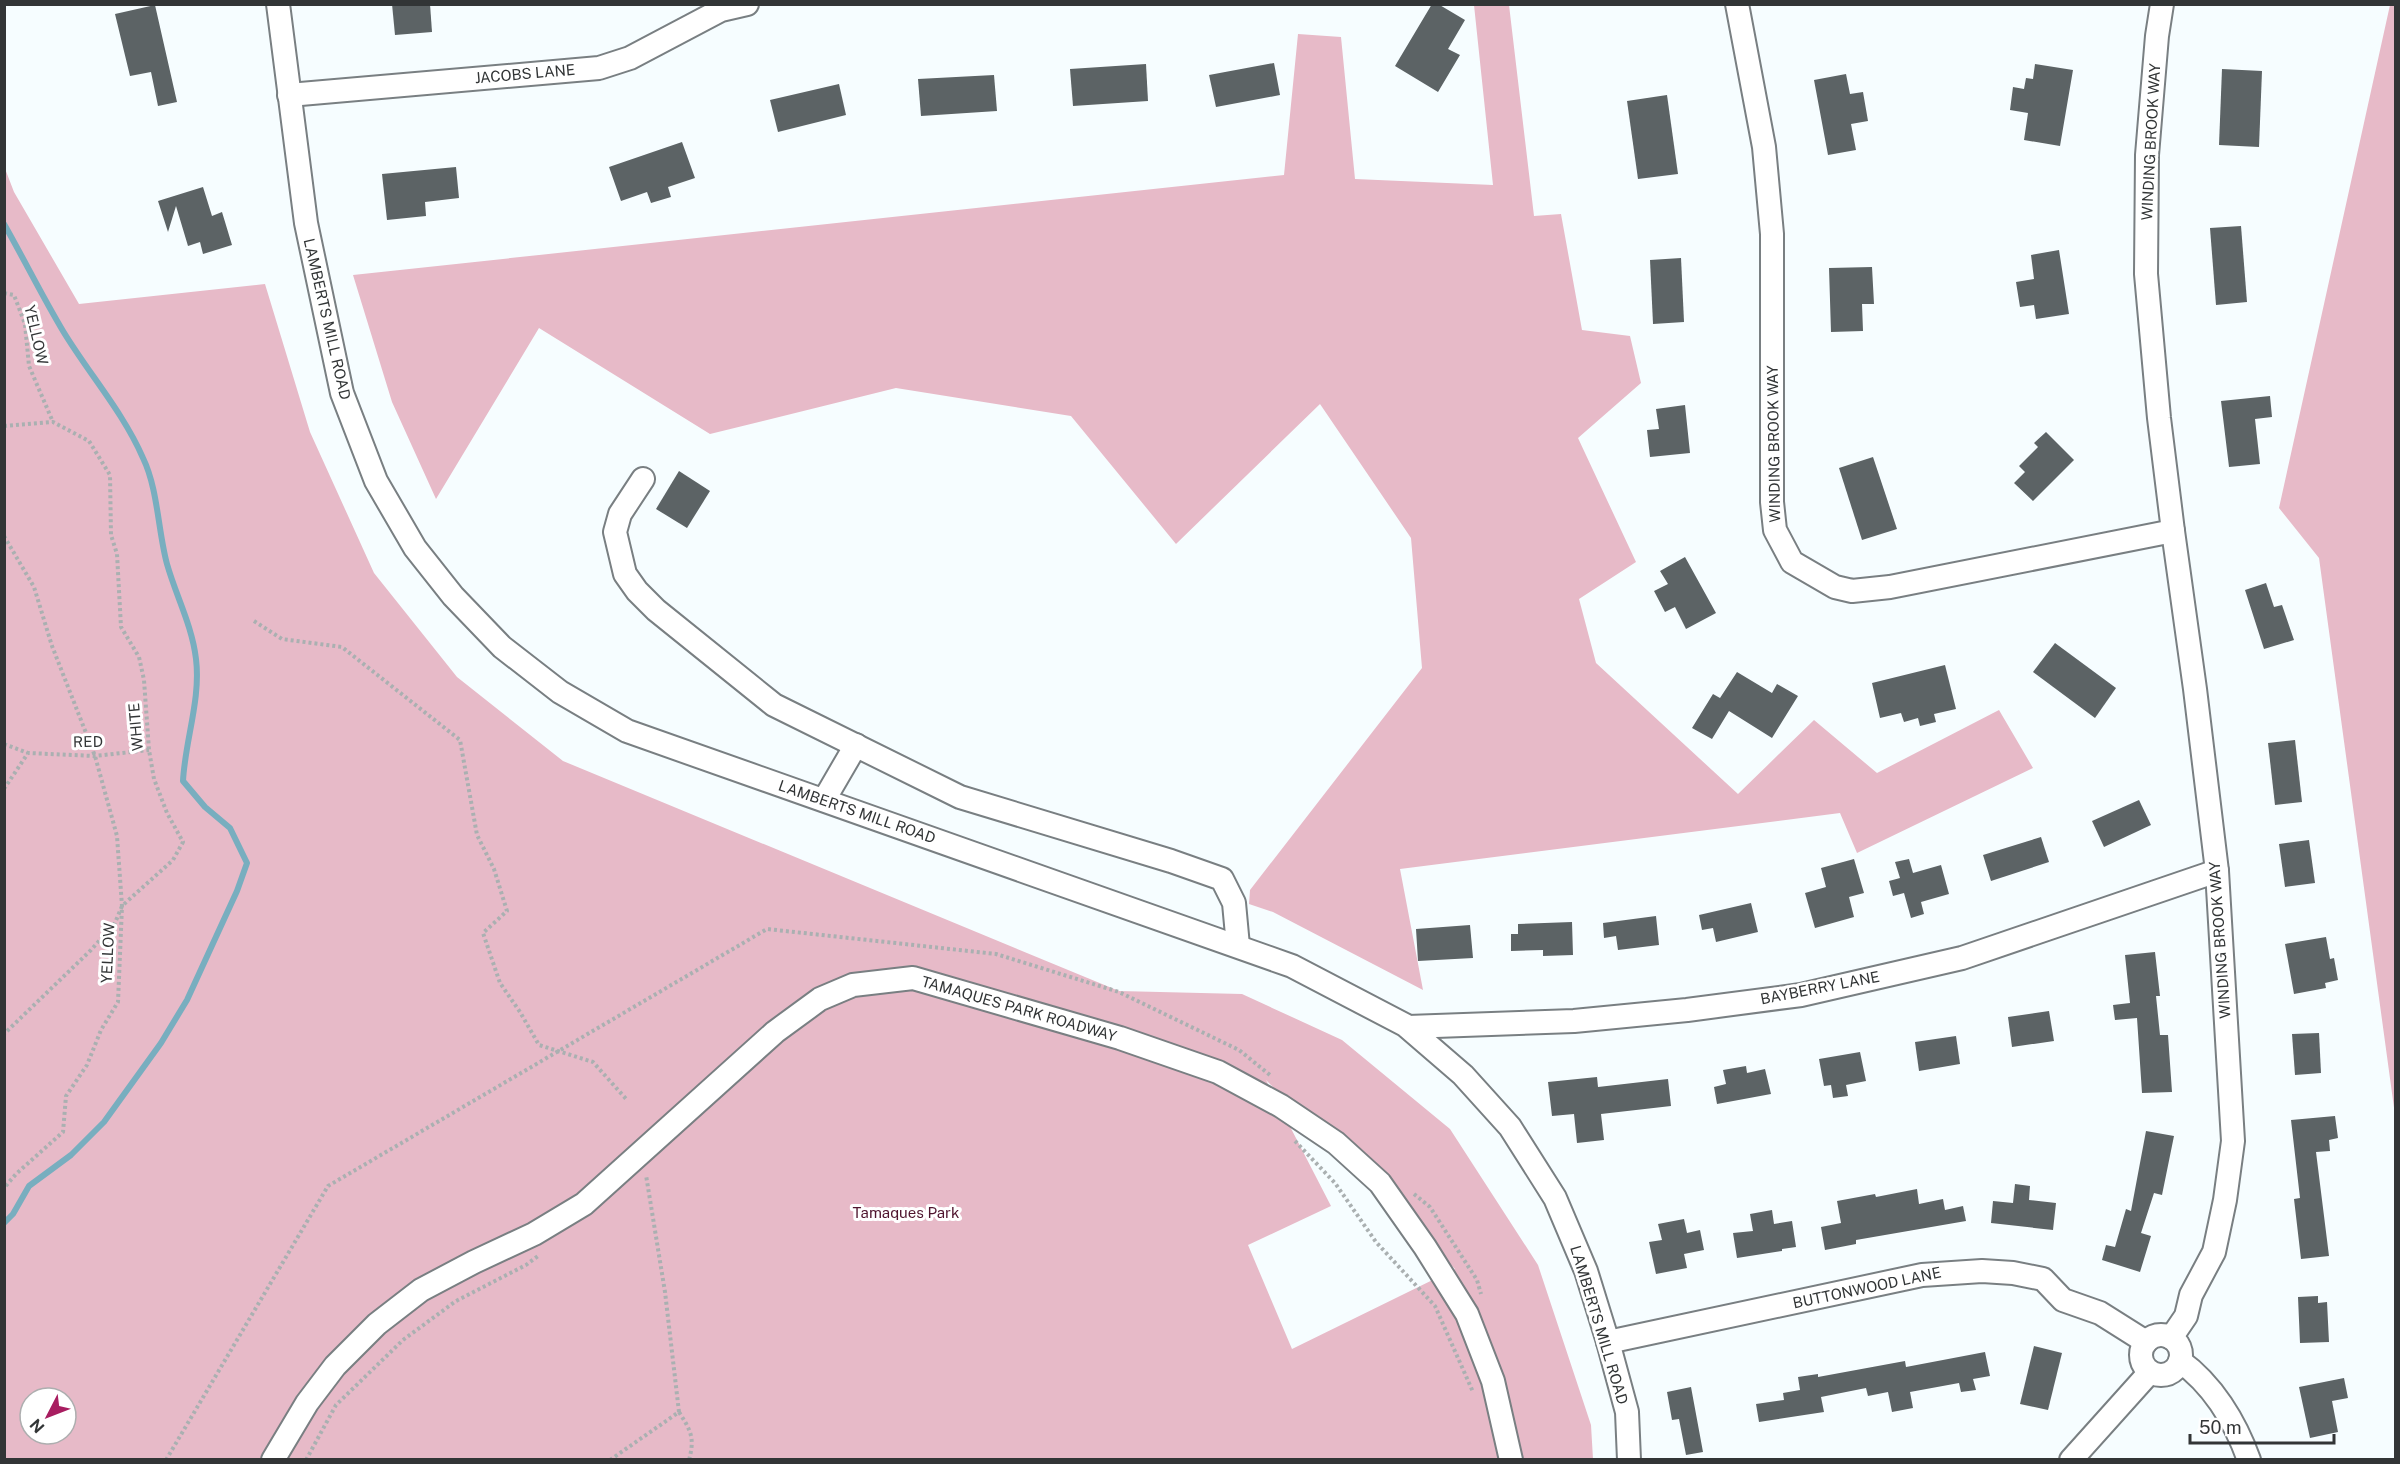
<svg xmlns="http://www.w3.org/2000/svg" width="2400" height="1464" font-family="'Public Sans',sans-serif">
<rect width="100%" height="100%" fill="#f6fdff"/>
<g fill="#e7bac8" fill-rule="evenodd">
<path d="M1474,5H1509L1534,216L1561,214L1582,330L1630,336L1641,383L1578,438L1636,562L1579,599L1596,663L1738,794L1814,720L1877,773L1999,710L2033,768L1857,853L1840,813L1400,869L1423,990L1273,912L1249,904L1250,890L1422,668L1411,538L1320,404L1176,544L1071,416L896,388L710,434L539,328L436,499L392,402L353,275L1284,175L1298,34L1341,37L1355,179L1493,185Z"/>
<path d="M2390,5H2396L2395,1115L2319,558L2279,508Z"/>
<path d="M4,166L14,192L79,304L265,284L310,432L374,573L457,677L563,761L1119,991L1242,994L1342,1040L1450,1129L1538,1265L1591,1425L1593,1459H5ZM1266,1080L1455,1269L1292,1349L1248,1245L1331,1206ZM30,1398H66V1434H30Z"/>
</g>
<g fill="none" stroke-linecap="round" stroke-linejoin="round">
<path stroke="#78aebf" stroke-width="6" d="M4,224C24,259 42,296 63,331C89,374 123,412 143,458C158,489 158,531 167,564C176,596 192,625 196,659C201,699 185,741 183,781L205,807L230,828L247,863L237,891L187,1000L161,1043L104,1122L71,1155L29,1186L13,1214L4,1223"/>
</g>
<g fill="#5c6365">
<path d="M392,4H430L432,32L395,35Z"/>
<path d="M1432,4H1438L1465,20L1448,49L1460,55L1438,92L1395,66Z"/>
<path d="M155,5L177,102L158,106L151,72L130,76L115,14Z"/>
<path d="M1274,63L1280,95L1216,107L1209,75Z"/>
<path d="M1146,64L1148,101L1073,106L1070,69Z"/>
<path d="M2035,64L2073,70L2060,146L2024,140L2028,113L2010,110L2013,87L2024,89L2026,78L2033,79Z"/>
<path d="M2222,69L2262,71L2259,147L2219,145Z"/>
<path d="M1846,74L1850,94L1863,92L1868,121L1851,124L1856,150L1828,155L1814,80Z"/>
<path d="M994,75L997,111L921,116L918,79Z"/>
<path d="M839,84L846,115L778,132L770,100Z"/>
<path d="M1667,95L1678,174L1638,179L1627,101Z"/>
<path d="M682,142L695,178L668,187L671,197L651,203L647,192L621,201L609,167Z"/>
<path d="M456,167L459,198L425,202L426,216L387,220L382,174Z"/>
<path d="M203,187L212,216L222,212L232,245L203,254L200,242L188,246L176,206L168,232L158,201Z"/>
<path d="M2241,226L2247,302L2216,305L2210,228Z"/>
<path d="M2059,250L2069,314L2036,319L2034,305L2020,307L2016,282L2034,279L2031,255Z"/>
<path d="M1681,258L1684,322L1653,324L1650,260Z"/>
<path d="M1872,267L1874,304H1862L1863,331L1831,332L1829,268Z"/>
<path d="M2270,396L2272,417L2255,419L2260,464L2229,467L2221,401Z"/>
<path d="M1685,405L1690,453L1650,457L1647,430L1659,429L1656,409Z"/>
<path d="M2046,432L2074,460L2033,501L2014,483L2025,472L2019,466L2038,447L2034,443Z"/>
<path d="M1873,457L1897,529L1862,540L1839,468Z"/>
<path d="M679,471L710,491L687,528L656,509Z"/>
<path d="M1685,557L1716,613L1686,629L1675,607L1665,612L1654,591L1668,584L1660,571Z"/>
<path d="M2266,583L2274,607L2282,605L2294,640L2264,649L2245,590Z"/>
<path d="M2055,643L2116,688L2095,718L2033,672Z"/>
<path d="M1945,665L1956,709L1934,714L1936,722L1920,726L1918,718L1904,722L1901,713L1880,718L1872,683Z"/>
<path d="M1737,672L1772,693L1777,684L1798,696L1772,738L1729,711L1712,739L1692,728L1713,694L1720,698Z"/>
<path d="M2295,740L2302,802L2275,805L2268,743Z"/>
<path d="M2139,800L2151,825L2104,847L2092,821Z"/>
<path d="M2041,837L2049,862L1991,881L1983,855Z"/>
<path d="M2309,840L2315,883L2285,887L2279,844Z"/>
<path d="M1854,859L1864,893L1849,897L1854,917L1815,928L1805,893L1826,887L1821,868Z"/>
<path d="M1909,859L1913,873L1941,865L1949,894L1921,902L1924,914L1911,918L1904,893L1893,896L1889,881L1900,878L1895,862Z"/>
<path d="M1751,903L1758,932L1716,942L1713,928L1702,930L1699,915Z"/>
<path d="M1656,916L1659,945L1618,950L1616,936L1604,938L1603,923Z"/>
<path d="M1572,922L1573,955L1543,956V950L1511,951V934H1518V924Z"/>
<path d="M1470,925L1473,958L1418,961L1416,929Z"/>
<path d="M2326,937L2330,959L2334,958L2338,980L2325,983L2326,988L2294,994L2285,944Z"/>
<path d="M2155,952L2160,996H2156L2160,1035H2168L2172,1092L2142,1093L2137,1018L2115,1020L2113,1005L2130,1003L2125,955Z"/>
<path d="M2049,1011L2054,1041L2012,1047L2008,1017Z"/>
<path d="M2319,1033L2321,1073L2295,1075L2292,1034Z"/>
<path d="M1956,1036L1960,1064L1919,1071L1915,1042Z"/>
<path d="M1860,1052L1866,1081L1846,1085L1848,1096L1833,1098L1831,1085L1824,1086L1819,1059Z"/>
<path d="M1746,1066L1747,1073L1765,1069L1771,1094L1717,1104L1714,1087L1726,1084L1723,1070Z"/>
<path d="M1597,1077L1598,1087L1668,1079L1671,1106L1601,1114L1604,1140L1577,1143L1574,1114L1552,1116L1548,1082Z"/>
<path d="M2335,1116L2338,1138L2329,1140L2330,1151L2316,1152L2329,1256L2301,1259L2294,1199L2300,1198L2291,1120Z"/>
<path d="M2146,1131L2174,1136L2162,1195L2154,1193L2141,1233L2151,1236L2140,1272L2102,1260L2106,1245L2115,1247L2126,1209L2131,1211Z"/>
<path d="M2015,1184L2030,1186L2029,1200L2056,1203L2053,1230L1991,1223L1993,1201L2013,1203Z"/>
<path d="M1917,1189L1919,1204L1943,1199L1945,1210L1963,1206L1966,1221L1856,1240V1244L1825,1250L1821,1227L1841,1223L1837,1201L1875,1194L1876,1197Z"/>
<path d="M1772,1210L1774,1224L1792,1221L1796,1247L1782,1249V1251L1737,1258L1733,1233L1753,1231L1750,1214Z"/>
<path d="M1684,1219L1687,1233L1700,1230L1704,1250L1684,1254L1687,1268L1656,1274L1649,1242L1662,1240L1658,1224Z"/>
<path d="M2318,1296V1303L2327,1302L2329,1342L2300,1343L2298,1297Z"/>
<path d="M2034,1346L2062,1353L2048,1410L2020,1404Z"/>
<path d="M1985,1352L1990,1376L1973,1379L1976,1390L1961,1392L1959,1383L1910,1392L1913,1408L1892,1412L1888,1392L1868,1396L1866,1388L1821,1397L1824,1412L1759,1422L1756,1404L1784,1400L1783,1393L1800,1390L1798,1377L1818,1374V1377L1905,1361L1906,1367Z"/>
<path d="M2344,1378L2348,1398L2332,1401L2338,1432L2310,1438L2299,1387Z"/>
<path d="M1691,1387L1703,1452L1686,1455L1679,1419L1672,1420L1667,1392Z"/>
</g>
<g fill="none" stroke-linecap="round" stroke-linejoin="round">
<defs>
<g id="minor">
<path d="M278,4L306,223L342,393L376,481L415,548L453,596L502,647L560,692L627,731L1292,966L1405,1025L1463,1075L1510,1127L1555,1198L1586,1271L1608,1342L1627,1412L1629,1460"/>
<path d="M1737,4L1764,147L1772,234V502L1775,530L1792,562L1835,587L1852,591L1890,587L2173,531L2159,418L2146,274L2147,155L2157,36L2162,4"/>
<path d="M289,95L599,68L630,58L721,10L747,4"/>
<path d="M643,479L620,514L615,532L625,574L637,591L656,610L774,705L960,797L1171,861L1222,879L1234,903L1238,946"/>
<path d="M824,800L856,745"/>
<path d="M1408,1027L1574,1021L1687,1010L1801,995L1962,958L2217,871"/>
<circle cx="2161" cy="1355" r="20"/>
<path d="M2171,1338L2186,1316L2191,1295L2214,1252L2225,1200L2233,1141L2217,871L2195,689L2173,531"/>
<path d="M1608,1342L1922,1275L1982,1271L2013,1273L2043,1279L2063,1300L2100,1313L2146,1342"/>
<path d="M2180,1361C2212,1384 2235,1421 2249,1460"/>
<path d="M273,1460L307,1403L335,1366L377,1324L421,1290L474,1262L534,1234L584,1204L775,1032L820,999L853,985L913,978L1120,1038L1218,1072L1281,1106L1336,1143L1380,1183L1425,1247L1467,1314L1493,1381L1511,1460"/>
<path d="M2071,1460L2150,1372"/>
</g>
</defs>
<use href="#minor" stroke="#797f82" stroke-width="26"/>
<g stroke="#aab0b1" stroke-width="4" stroke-dasharray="3 3" stroke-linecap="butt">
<path d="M4,293L14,295L25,324L29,366L53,422"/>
<path d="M4,426L53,422L89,441L110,475L111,535L117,554L121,627L139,657L144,680L149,750L154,779L167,813L183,842L173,860L122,906L115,923L91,950L4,1034"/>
<path d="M4,536L34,587L52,646L95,756L117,836L122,906L118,1002L101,1030L87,1065L66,1096L63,1132L16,1174L4,1188"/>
<path d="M254,621L282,639L342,647L460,740L477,835L494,869L507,911L483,933L500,983L520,1012L539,1045L593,1062L627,1100"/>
<path d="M4,744L28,753"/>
<path d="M4,789L28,753L95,756L149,750"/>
<path d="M1295,1141L1335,1183L1376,1242L1435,1306L1473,1392"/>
<path d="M1414,1194L1430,1207L1477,1280L1481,1294"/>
<path d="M679,1412C691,1431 695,1438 689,1460"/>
<path d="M166,1460L328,1186L767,929L996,954L1119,992L1239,1050L1270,1075"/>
<path d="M306,1460L336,1405L403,1340L456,1301L526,1265L538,1256"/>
<path d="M610,1460L679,1412L665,1292L646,1175"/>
</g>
<use href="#minor" stroke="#fff" stroke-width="22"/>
</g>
<g text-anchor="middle" stroke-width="6" stroke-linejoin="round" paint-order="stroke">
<g font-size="15" fill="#323536" stroke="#fff">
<text transform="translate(525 74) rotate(-5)" y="5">JACOBS LANE</text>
<text transform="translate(2151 142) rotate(-87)" y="5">WINDING BROOK WAY</text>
<text transform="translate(327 319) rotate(77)" y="5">LAMBERTS MILL ROAD</text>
<text transform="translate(36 335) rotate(77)" y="5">YELLOW</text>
<text transform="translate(1774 444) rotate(-91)" y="5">WINDING BROOK WAY</text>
<text transform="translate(136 727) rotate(-95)" y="5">WHITE</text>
<text transform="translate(88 742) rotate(-1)" y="5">RED</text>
<text transform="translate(857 812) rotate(19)" y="5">LAMBERTS MILL ROAD</text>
<text transform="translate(2220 940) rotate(-94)" y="5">WINDING BROOK WAY</text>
<text transform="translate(108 953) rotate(-87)" y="5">YELLOW</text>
<text transform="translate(1820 988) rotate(-11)" y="5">BAYBERRY LANE</text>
<text transform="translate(1019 1009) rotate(16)" y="5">TAMAQUES PARK ROADWAY</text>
<text transform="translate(1867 1288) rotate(-12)" y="5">BUTTONWOOD LANE</text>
<text transform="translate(1599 1325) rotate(73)" y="5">LAMBERTS MILL ROAD</text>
</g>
<g font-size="15" fill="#4f142e" stroke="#fff">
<text x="906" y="1218">Tamaques Park</text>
</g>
</g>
<rect width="2400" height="1464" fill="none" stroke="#323536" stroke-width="12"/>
<g transform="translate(48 1416) rotate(228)"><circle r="28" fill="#ffffff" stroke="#adaeaf" stroke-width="1.5"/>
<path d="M0-4.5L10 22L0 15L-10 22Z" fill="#a81d60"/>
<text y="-9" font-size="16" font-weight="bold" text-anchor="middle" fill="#323536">N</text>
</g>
<path d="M2190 1434v9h144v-9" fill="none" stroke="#323536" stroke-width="3"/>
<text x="2199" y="1434" font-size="18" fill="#323536" stroke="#ffffff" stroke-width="4.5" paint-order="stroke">50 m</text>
</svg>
